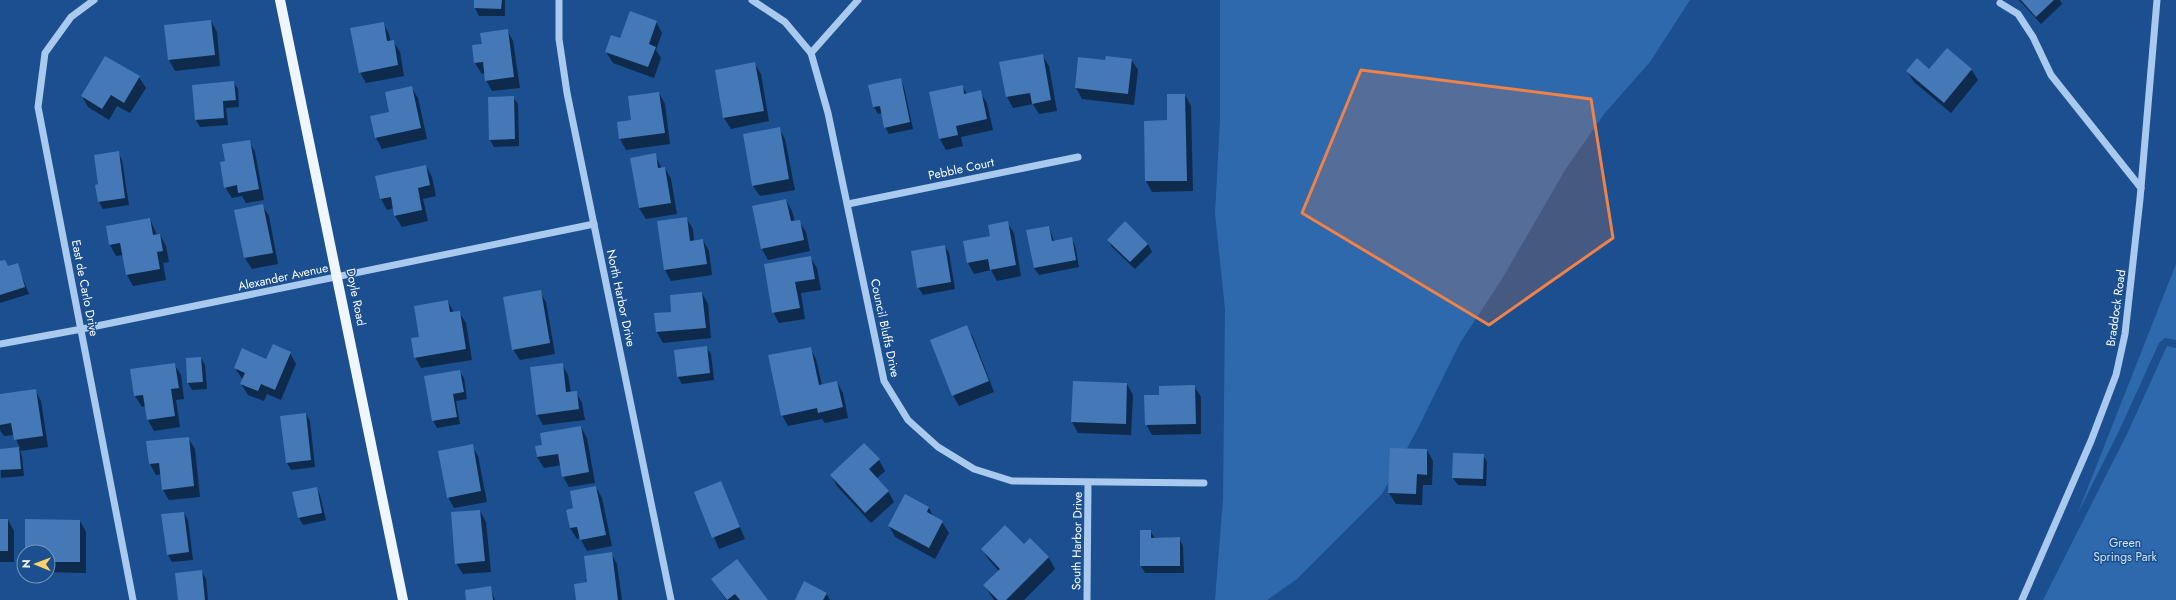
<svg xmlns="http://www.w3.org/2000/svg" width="2176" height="600" font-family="Jost,sans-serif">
<rect width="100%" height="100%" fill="#1b4f8f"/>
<g fill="#2e69ad">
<path d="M1220,0H1690L1650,62L1604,114L1565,170L1502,279L1460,343L1417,430L1382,494L1297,579L1267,600H1215L1223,499L1225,309L1215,214L1220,120Z"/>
<path d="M2176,264V340L2165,338L2159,343L2119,431L2077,515Z"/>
<path d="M2167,346L2176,348V600H2043L2127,434Z"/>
</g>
<g fill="#0007">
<path d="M475,0H505V16H479L475,8Z"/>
<path d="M2019,0H2060L2062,4L2041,24Z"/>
<path d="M211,21L217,32L220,66L175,71L169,60Z"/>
<path d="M656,22L662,33L656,50L661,58L654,78L613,63L606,52L621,39Z"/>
<path d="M383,23L389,34L391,42L393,41L400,52L404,76L366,83L360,72Z"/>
<path d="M507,30L513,41L520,88L492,91L486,80L485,73L482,74L475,63L483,45Z"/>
<path d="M1042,55L1049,66L1057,111L1039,114L1033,104L1013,108L1007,97Z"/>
<path d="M1079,58L1106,61L1131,59L1138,70L1134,105L1082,99L1076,88Z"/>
<path d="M755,64L761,74L769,121L731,129L724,118Z"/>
<path d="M1971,69L1978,80L1951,113L1914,82L1907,71Z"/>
<path d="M139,77L146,88L130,113L117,106L109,120L88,107L82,96Z"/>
<path d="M900,79L904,87L913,129L889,134L885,127L882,113L878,114L874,107Z"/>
<path d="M233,82L238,89L239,107L226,108L228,125L200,127L196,120Z"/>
<path d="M962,86L967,94L980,92L987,103L993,130L961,137L963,146L946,150L940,139Z"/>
<path d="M411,87L418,98L427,139L382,149L376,138L371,117L391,113Z"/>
<path d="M659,93L665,104L670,144L626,150L620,139L618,123L633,121Z"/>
<path d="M1185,95L1191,106L1193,191L1152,192L1146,181L1168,121Z"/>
<path d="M513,97L518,104L519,146L494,147L490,140Z"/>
<path d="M779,128L785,139L795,190L760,196L753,186Z"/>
<path d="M249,141L255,152L264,200L246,203L242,196L232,198L225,187L227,162Z"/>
<path d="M118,152L122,160L129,205L103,209L99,202L100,185Z"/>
<path d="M655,155L662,169L665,168L671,179L677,214L646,219L639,208L631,159Z"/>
<path d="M426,166L432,177L436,196L423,199L428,221L402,227L395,216L394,208L387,210L381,199Z"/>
<path d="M786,200L792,211L795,222L799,221L806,232L810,251L768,260L762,249Z"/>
<path d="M262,205L269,216L278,264L252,269L245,258L235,211Z"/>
<path d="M686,218L693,229L694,241L703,240L709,251L712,275L671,281L665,270Z"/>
<path d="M150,219L157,235H160L166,246L169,262L163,263L166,280L133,286L127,275L123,255L116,256L110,245Z"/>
<path d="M1007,222L1014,233L1021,276L997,281L991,270L974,274L968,263Z"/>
<path d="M1125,222L1148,244L1152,252L1135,269L1112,247L1108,240Z"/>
<path d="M1049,227L1054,241L1071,238L1075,245L1079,267L1039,275L1034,268Z"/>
<path d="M945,246L949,253L955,289L923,295L918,287Z"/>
<path d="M810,257L817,268L821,290L801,293L805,319L779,323L773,312Z"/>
<path d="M0,262L9,267L17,264L29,294L0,303Z"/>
<path d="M540,292L546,302L555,354L520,360L513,349Z"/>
<path d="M702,293L708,304L711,338L663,343L657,332L655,314L672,312Z"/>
<path d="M448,301L454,313L459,312L466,323L472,360L421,368L415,357L420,337Z"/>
<path d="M966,327L973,337L994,392L959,406L953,395Z"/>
<path d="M706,347L711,354L714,380L682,384L678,377Z"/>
<path d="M810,348L816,359L822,385L837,382L843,393L848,418L825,423L822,419L788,426L782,415Z"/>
<path d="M290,353L296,364L281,400L267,394L264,401L248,395L241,384L243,380L235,368Z"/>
<path d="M201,358L205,365L207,389L192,390L188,383Z"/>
<path d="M174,364L181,375L184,399L176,400L180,427L154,431L148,420L146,406L142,407L135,396Z"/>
<path d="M562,364L568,375L571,393L576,392L582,403L585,420L543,425L537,414Z"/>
<path d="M459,371L464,378L467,399L456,401L460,424L437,428L433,420Z"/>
<path d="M1127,384L1133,395L1131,435L1078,433L1072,422Z"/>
<path d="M1194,386L1201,397V434L1152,435L1146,424Z"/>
<path d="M35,390L41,401L48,447L20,451L22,456L24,476L1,478L0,450L20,448L14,435L4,436L0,430V395Z"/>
<path d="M306,414L310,421L315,467L291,470L287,463Z"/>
<path d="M581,427L587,438L595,483L569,487L563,476L561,465L544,468L537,457L536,447L543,445Z"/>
<path d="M188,438L195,449L200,497L169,500L163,490L162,474L156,475L150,464Z"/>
<path d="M472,446L478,456L487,502L454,508L448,497Z"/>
<path d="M1427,450L1433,461L1432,485H1423L1422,505L1396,504L1389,493Z"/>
<path d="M1483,455L1487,462L1486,486L1458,485L1453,478Z"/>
<path d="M879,460L885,471L876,479L888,491L894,502L871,523L837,486L831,475Z"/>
<path d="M721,482L745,539L719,549L695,492Z"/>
<path d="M596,487L602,498L612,546L587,551L580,538L577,539L570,528L574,509Z"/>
<path d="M316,488L320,495L326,520L303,525L299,518L293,493Z"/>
<path d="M929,508L934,518L942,522L949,533L935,559L895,537L889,526Z"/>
<path d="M480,511L486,522L491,572L463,574L456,563Z"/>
<path d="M184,513L188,520L193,560L172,562L168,555Z"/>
<path d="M0,520H8L14,531V562H0Z"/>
<path d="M80,521L86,532V573L48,572V552H26Z"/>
<path d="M1141,531H1150L1155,538H1179L1183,546L1184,573H1145L1141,566Z"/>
<path d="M1030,539L1049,558L1055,569L1024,600H994L985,586L999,571L989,560L982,549L1024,546Z"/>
<path d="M611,553L617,564L622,600H577Z"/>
<path d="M201,571L206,579L208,600H179Z"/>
<path d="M712,579L767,600H726Z"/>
<path d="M490,587L495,600H467Z"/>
<path d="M826,593L830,600H796Z"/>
</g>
<g fill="#4478b7">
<path d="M474,0H502L501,9L474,8Z"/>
<path d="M2021,0H2054L2036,17Z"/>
<path d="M630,11L657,21L649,44L656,47L648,67L605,52L611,35L620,38Z"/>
<path d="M211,20L215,55L168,60L164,25Z"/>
<path d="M384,22L387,41L394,40L398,65L359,73L350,28Z"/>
<path d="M508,29L514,77L485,81L483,62L474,63L472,45L482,44L480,33Z"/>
<path d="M1947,48L1972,69L1944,103L1906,71L1917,58L1929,69Z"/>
<path d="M1043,54L1051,100L1032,104L1030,93L1006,97L999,62Z"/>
<path d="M105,56L140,76L124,103L111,95L102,109L81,96Z"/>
<path d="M1106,56L1132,59L1128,94L1075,88L1078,57L1105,60Z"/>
<path d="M755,62L764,111L723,118L715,70Z"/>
<path d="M901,78L910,122L884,128L880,106L873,107L868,85Z"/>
<path d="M234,81L236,100L223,101L224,118L195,120L192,85Z"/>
<path d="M963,85L964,94L981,90L987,119L956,126L958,135L939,139L929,92Z"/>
<path d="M412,86L421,128L375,138L370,116L389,112L385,92Z"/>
<path d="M659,92L665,133L619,139L617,122L631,120L628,96Z"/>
<path d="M1167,94H1185L1187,181H1145L1144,121L1167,120Z"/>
<path d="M514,96L515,139L489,140L488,97Z"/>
<path d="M780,127L789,179L752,186L743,134Z"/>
<path d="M250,140L259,189L238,193L237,185L224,188L220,162L225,161L222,144Z"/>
<path d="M119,151L125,198L98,202L95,185L98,184L94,155Z"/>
<path d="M656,153L658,168L665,167L671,203L639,208L630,158Z"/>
<path d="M426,165L430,185L418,188L422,210L394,216L391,197L380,199L375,176Z"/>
<path d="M786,199L791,221L800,220L804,240L761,249L752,206Z"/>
<path d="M263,204L273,253L244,258L234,210Z"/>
<path d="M687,217L690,241L703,239L707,264L664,270L657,221Z"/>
<path d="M150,218L153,235L160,234L163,251L157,252L160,269L126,275L120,243L109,245L106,226Z"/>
<path d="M1008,221L1016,265L990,270L988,259L967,263L963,241L990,236L988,225Z"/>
<path d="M1125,221L1148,244L1130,262L1107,240Z"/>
<path d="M1049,226L1052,241L1072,237L1076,260L1034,268L1026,230Z"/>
<path d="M945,245L951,282L917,288L911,251Z"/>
<path d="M811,256L815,279L795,282L800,308L772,313L764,264Z"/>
<path d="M5,260L8,266L18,263L25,287L0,295V261Z"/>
<path d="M541,290L550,343L512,350L503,297Z"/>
<path d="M702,292L706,328L656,332L654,313L671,312L670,295Z"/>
<path d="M448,300L450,312L460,311L466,349L414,358L411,338L419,337L414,306Z"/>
<path d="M967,325L989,381L952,396L930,340Z"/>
<path d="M273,344L291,352L275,390L261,384L258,391L240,384L245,373L234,368L242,348L266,359Z"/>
<path d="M707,346L710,373L677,377L674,350Z"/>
<path d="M811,347L819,385L837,381L843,407L818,413L817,408L781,416L768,355Z"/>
<path d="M201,357L203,382L187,383L186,358Z"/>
<path d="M175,363L179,388L171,389L175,416L147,420L143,395L134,396L130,369Z"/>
<path d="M563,363L566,392L577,391L579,409L536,415L530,367Z"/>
<path d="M460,370L464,392L453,394L457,417L432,421L424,376Z"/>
<path d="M1073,381L1127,383L1126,424L1071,422Z"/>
<path d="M1195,385L1196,424L1145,425L1144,395H1159V386Z"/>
<path d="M36,389L43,436L14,440L11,423L0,425V394Z"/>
<path d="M306,413L311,460L286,463L280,416Z"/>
<path d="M581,426L589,472L562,477L558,454L537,457L535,446L542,445L540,433Z"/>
<path d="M189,437L194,486L162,490L159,463L149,464L146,441Z"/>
<path d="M864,443L880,459L869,469L889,491L865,513L830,475Z"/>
<path d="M473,444L481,491L447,498L438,451Z"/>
<path d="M19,447L21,469L0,470V449Z"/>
<path d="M1390,448L1427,449V475L1417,474L1416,494L1388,493Z"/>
<path d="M1453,453L1484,454L1483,479L1452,478Z"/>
<path d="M721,481L740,527L712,538L694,492Z"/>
<path d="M596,486L606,535L580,540L577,527L570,528L566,510L573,508L570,491Z"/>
<path d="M317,487L322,513L298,518L292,492Z"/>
<path d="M905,494L929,507L927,512L943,521L929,548L888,526Z"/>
<path d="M480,510L485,561L455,564L451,512Z"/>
<path d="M184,512L189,552L167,555L161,514Z"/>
<rect x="0" y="519" width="8" height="32"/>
<path d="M25,519L80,520V562H48V552H25Z"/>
<path d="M1005,525L1024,544L1030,538L1049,557L1006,600H998L983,585L1000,569L981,549Z"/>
<path d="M1140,530H1151V538L1180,537V566H1140Z"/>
<path d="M612,552L618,600H576L574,584L587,582L584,556Z"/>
<path d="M737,559L768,600H740L735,594L727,600L711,579Z"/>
<path d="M202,570L205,600H178L175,573Z"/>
<path d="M804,581L827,593L823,600H795Z"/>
<path d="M491,586L493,600H466L465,590Z"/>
</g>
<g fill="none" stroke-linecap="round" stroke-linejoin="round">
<g stroke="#a9c9ee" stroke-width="7">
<path d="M94,0L71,17L45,53L38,107L133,600"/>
<path d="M559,0V39L567,93L671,600"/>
<path d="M752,0L785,22L811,53L828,113L884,381L908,420L938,447L974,469L1012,481L1204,483"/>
<path d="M2000,3L2018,14L2033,37L2051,75L2141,188"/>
<path d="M811,53L858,0"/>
<path d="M848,204L1078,157"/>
<path d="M0,344L82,329L594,224"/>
<path d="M1087,600L1088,483"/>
<path d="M2022,600L2091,441L2116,375L2125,334L2140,199L2157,0"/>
</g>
<path stroke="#f0f6ff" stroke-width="10" d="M280,0L403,600"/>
</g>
<path fill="#ee8249" fill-opacity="0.2" stroke="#ee8249" stroke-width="3" stroke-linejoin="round" d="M1361,70L1591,99L1613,238L1489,325L1302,213Z"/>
<g text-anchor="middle" stroke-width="3" stroke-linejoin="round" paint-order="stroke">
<g font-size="12" fill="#fff" stroke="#1b4f8f">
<text transform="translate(961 169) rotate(-12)" y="4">Pebble Court</text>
<text transform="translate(283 277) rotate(-12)" y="4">Alexander Avenue</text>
<text transform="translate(85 288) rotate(79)" y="4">East de Carlo Drive</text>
<text transform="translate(356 297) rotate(79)" y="4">Doyle Road</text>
<text transform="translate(621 298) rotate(78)" y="4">North Harbor Drive</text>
<text transform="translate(2116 308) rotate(-82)" y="4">Braddock Road</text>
<text transform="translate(885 328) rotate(78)" y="4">Council Bluffs Drive</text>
<text transform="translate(1077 541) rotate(-89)" y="4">South Harbor Drive</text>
</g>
<g font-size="12" fill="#cfe3fa" stroke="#1b4f8f">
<text x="2125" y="547">Green<tspan x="2125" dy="14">Springs Park</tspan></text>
</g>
</g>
<g transform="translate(36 564) rotate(271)"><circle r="19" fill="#1b4f8f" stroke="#7695bc"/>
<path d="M0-3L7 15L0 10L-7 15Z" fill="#ffd166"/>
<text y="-6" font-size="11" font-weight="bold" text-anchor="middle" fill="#ffffff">N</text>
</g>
</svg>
